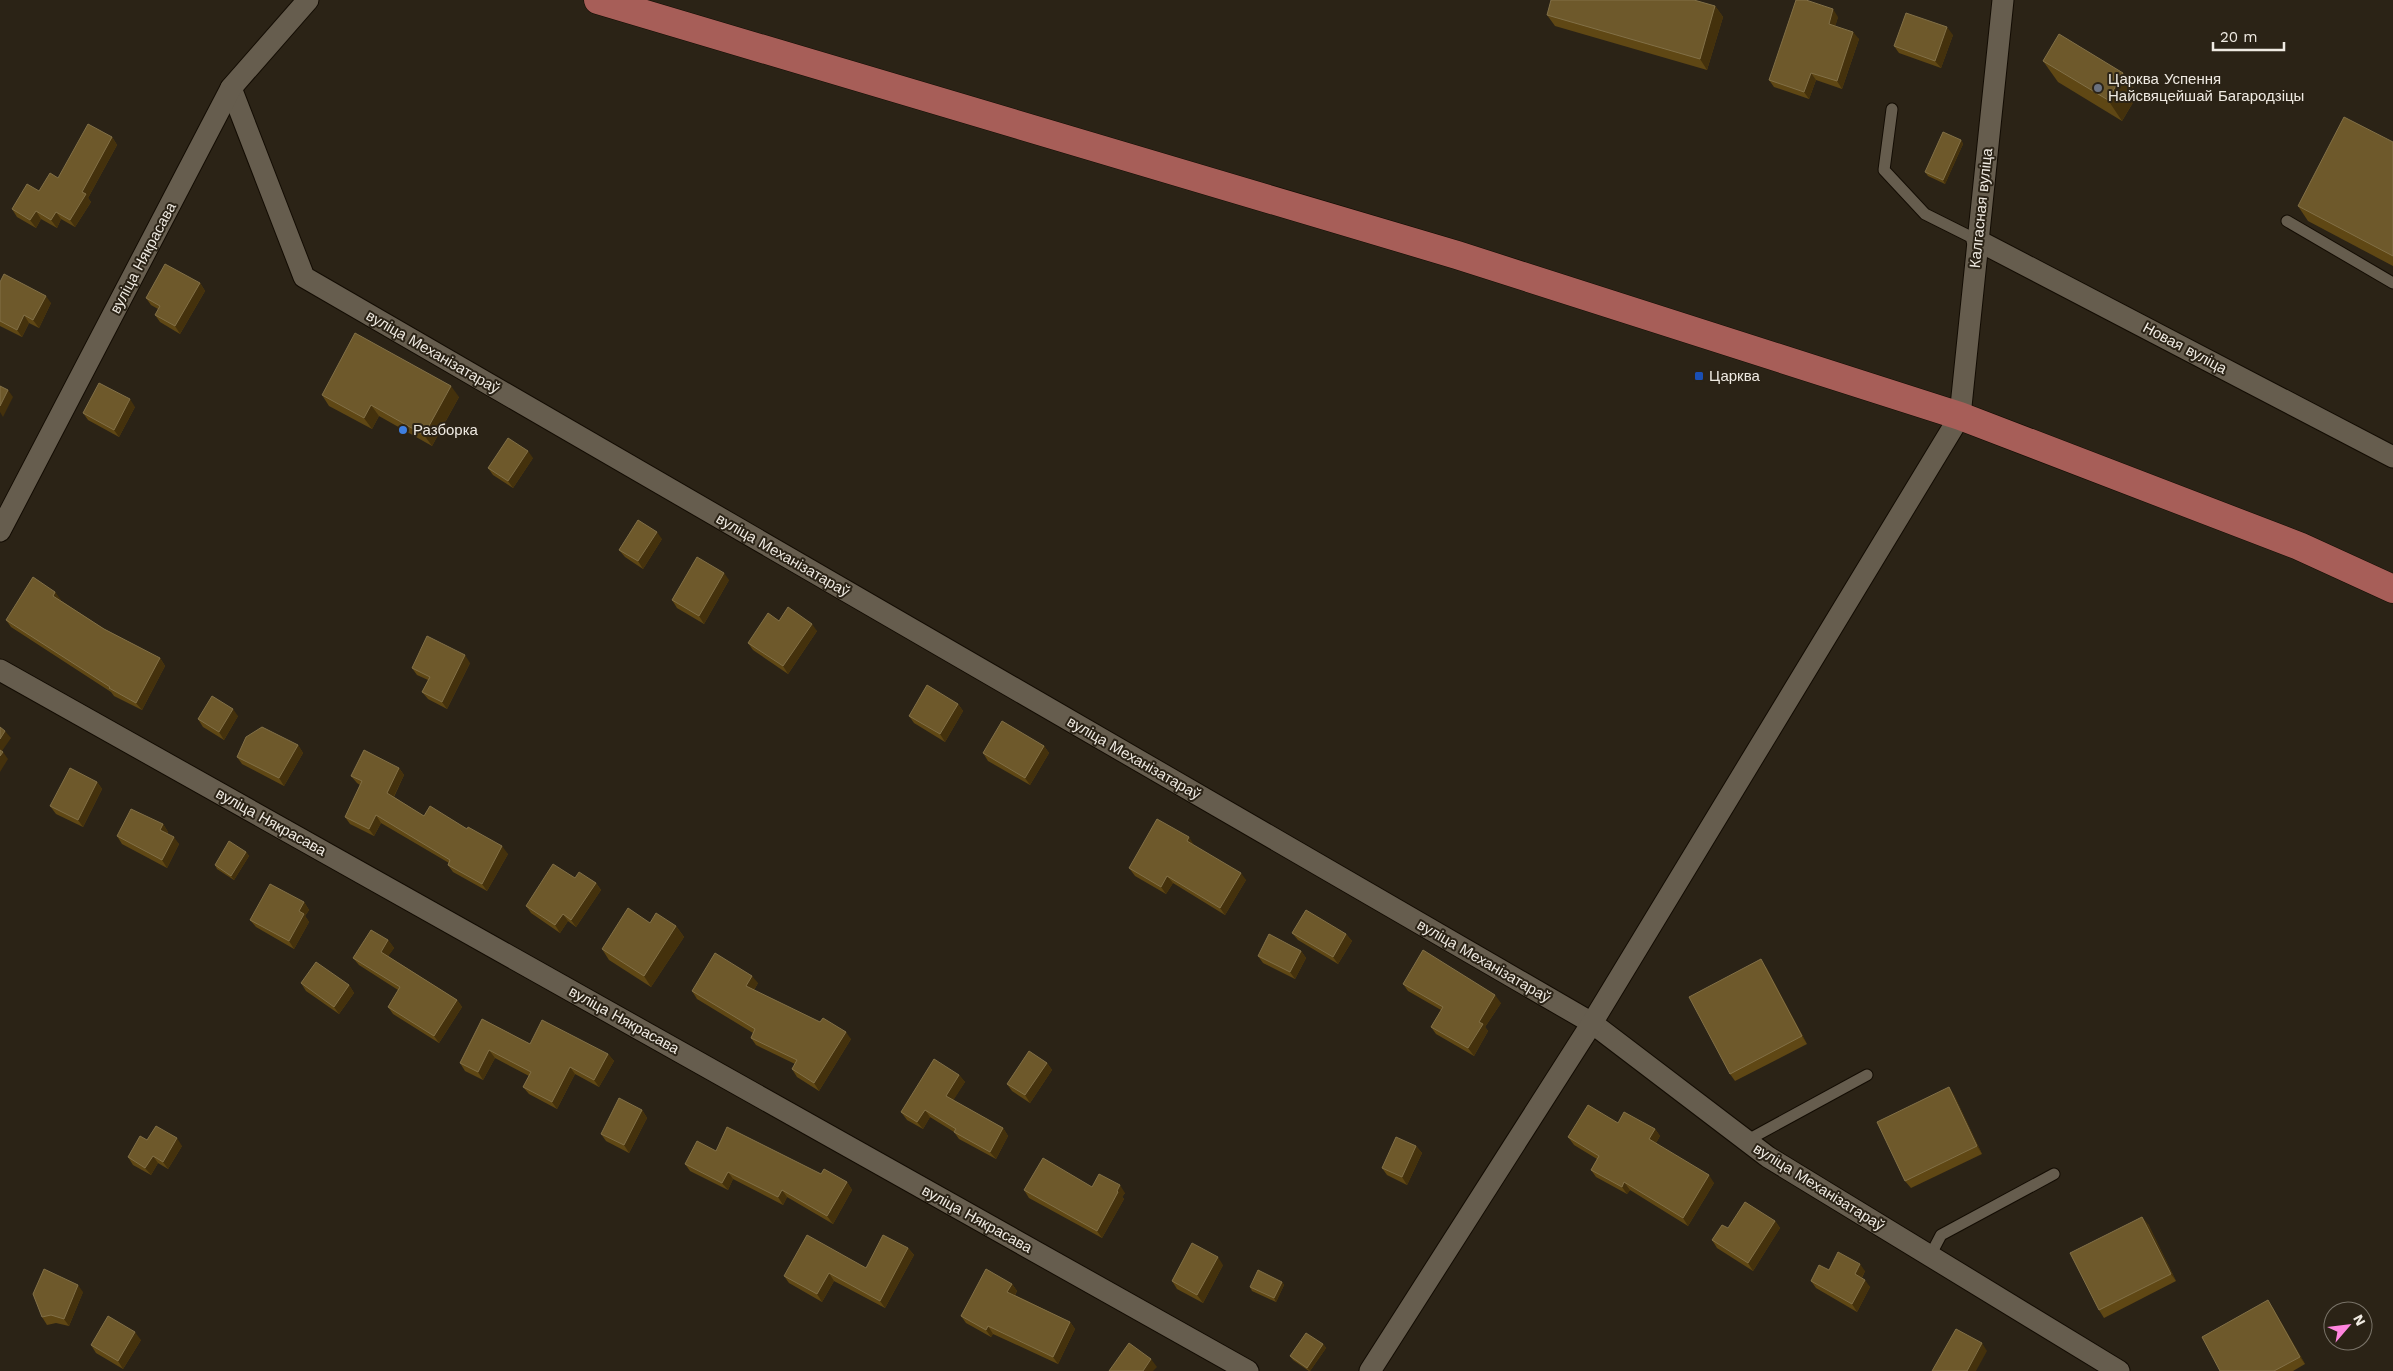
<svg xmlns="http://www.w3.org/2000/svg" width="2393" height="1371" font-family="'Work Sans',sans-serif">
<rect width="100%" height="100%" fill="#2b2316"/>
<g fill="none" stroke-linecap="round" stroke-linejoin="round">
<defs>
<g id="service">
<path d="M1892,109L1884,170L1925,214L1977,240"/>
<path d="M2287,221L2393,283"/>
<path d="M1746,1141L1867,1075"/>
<path d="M1930,1256L1941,1235L2054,1174"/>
</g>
<g id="minor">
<path d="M231,88L304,277L1592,1023L1768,1157L2119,1371"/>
<path d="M1977,240L2393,457"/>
<path d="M0,531L231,88L308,0"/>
<path d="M0,670L1248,1371"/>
<path d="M1370,1371L1592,1023L1960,416L2003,0"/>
</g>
<path id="primary" d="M598,0L1457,255L1960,416L2299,546L2393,589"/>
</defs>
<use href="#service" stroke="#130c03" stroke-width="13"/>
<use href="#minor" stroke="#130c03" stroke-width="23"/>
<use href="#primary" stroke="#130c03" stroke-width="29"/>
<use href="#service" stroke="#665d4e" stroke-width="11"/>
<use href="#minor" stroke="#665d4e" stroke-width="21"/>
<use href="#primary" stroke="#a75e58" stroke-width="28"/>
</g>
<g fill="#5f4714">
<path d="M1715,6L1723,17L1707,70L1555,26L1547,15Z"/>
<path d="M1838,17L1835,26L1859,39L1842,89L1816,80L1809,99L1774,87L1769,80Z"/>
<path d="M1953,35L1941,68L1899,53L1894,46Z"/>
<path d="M2043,61L2138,94L2122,121L2058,82Z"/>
<path d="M112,137L117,145L88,198L91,202L75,227L61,219L57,228L41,219L36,228L17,217L12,209L58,178Z"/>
<path d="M1961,140L1963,144L1945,184L1928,176L1925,172Z"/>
<path d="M2393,142V266L2308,221L2298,206Z"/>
<path d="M0,282L51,303L39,328L29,323L22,337L0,326Z"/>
<path d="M200,283L205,291L180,334L160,322L155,315L158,309L151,305L146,298Z"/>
<path d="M322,395L459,397L432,446L379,416L372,429L329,406Z"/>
<path d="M135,407L119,437L88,420L83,413Z"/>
<path d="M533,458L513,488L493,475L488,468Z"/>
<path d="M662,539L643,569L625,557L619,550Z"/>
<path d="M729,580L704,624L677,608L672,600Z"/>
<path d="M55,592L60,600L104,629L160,658L165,666L142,710L114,696L111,692L11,627L6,620Z"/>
<path d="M779,621L817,631L788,674L753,650L748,643Z"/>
<path d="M470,663L447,709L428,699L422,692L428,680L417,675L412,668Z"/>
<path d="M958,704L963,711L945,742L914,723L909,716Z"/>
<path d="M238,716L224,740L203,727L198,719Z"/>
<path d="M298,745L303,753L284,786L242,764L237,757Z"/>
<path d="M1044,746L1049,753L1030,785L988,761L983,753Z"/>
<path d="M399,768L404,775L394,797L424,816L508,854L487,891L453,872L448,865L449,863L381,823L374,836L350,824L345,817L360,785L357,783L351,776Z"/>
<path d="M97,782L102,789L83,827L56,814L50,806Z"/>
<path d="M163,824L168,832L167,833L179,844L167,868L122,844L117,836Z"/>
<path d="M1194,845L1246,880L1225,915L1173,883L1166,894L1135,876L1129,868Z"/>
<path d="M246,852L249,856L234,880L217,869L215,865Z"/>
<path d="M575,878L596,883L601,890L576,927L568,921L560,933L531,913L526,906Z"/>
<path d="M304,902L309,910L305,916L309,922L294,949L256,927L250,920Z"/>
<path d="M650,923L676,926L684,937L651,987L609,960L602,949Z"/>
<path d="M1292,933L1346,934L1352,941L1338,964L1298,940Z"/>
<path d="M388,940L394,948L388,956L457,1000L462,1007L439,1043L393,1014L388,1007L398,990L359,965L353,958Z"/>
<path d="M1301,951L1306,958L1295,979L1263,963L1258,956Z"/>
<path d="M1766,967L1807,1044L1735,1081L1730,1074Z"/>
<path d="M301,983L349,985L354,993L339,1014L306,991Z"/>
<path d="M758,983L754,990L851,1039L819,1091L797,1077L792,1069L795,1064L756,1045L751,1038L753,1033L697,999L692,991Z"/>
<path d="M1403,984L1501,1003L1485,1027L1488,1031L1474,1056L1436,1034L1431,1027L1441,1010L1408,991Z"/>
<path d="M482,1019L530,1044L608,1054L614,1061L599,1087L575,1074L557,1109L529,1094L523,1087L529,1076L495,1058L483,1080L465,1071L460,1063Z"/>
<path d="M1047,1063L1052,1070L1030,1103L1012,1091L1007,1084Z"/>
<path d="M959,1075L965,1082L953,1100L1003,1128L1008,1136L996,1159L959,1139L954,1132L930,1117L923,1129L907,1120L901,1112Z"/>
<path d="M1949,1087L1954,1095L1982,1154L1911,1188L1905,1181Z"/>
<path d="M642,1110L647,1118L629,1153L606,1141L601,1134Z"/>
<path d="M1618,1123L1655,1129L1660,1136L1656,1143L1714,1183L1688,1226L1630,1190L1627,1194L1596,1177L1591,1170L1597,1159L1574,1145L1568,1137Z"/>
<path d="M147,1140L182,1146L168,1169L158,1163L151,1175L133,1165L128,1157Z"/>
<path d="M1416,1146L1422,1153L1407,1185L1387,1175L1382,1168Z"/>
<path d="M716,1151L821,1174L847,1182L852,1190L833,1224L787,1197L783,1205L733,1179L728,1190L690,1171L685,1164Z"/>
<path d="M1092,1187L1125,1193L1122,1197L1124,1199L1102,1238L1029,1198L1024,1190Z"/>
<path d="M1775,1221L1780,1228L1753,1271L1717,1248L1712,1240L1728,1228Z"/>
<path d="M2148,1224L2176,1281L2104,1318L2099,1310Z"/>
<path d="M908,1248L914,1255L885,1308L834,1281L822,1302L789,1283L784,1276L866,1268Z"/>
<path d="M1223,1265L1203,1303L1177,1289L1172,1281Z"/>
<path d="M1829,1270L1865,1271L1862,1278L1870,1287L1857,1312L1816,1288L1811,1281Z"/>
<path d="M1282,1282L1284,1285L1276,1302L1252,1291L1250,1287Z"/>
<path d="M1012,1284L1017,1291L1015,1295L1070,1322L1075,1329L1058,1364L993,1334L991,1337L966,1323L961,1316Z"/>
<path d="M83,1292L69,1326L56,1323L47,1325L42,1317Z"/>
<path d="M2273,1308L2305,1364L2293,1371H2220Z"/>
<path d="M141,1340L123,1369L96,1353L91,1345Z"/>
<path d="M1323,1344L1326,1348L1310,1371H1309L1293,1360L1290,1356Z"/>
</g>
<g fill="#44310c">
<path d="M1715,6L1723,17L1707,70L1700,59Z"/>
<path d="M1833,9L1838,17L1834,31L1829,24Z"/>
<path d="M1947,27L1953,35L1941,68L1935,61Z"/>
<path d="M1853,32L1859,39L1842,89L1837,81Z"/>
<path d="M1811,73L1816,80L1809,99L1804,92Z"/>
<path d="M2123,73L2138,94L2122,121L2108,100Z"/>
<path d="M112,137L117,145L88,198L91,202L75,227L70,220L82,192Z"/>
<path d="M1961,140L1963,144L1945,184L1943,180Z"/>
<path d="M36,211L41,219L36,228L30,220Z"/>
<path d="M56,212L61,219L57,228L51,220Z"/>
<path d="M200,283L205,291L180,334L175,326Z"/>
<path d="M46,296L51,303L39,328L33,320Z"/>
<path d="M24,315L29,323L22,337L17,330Z"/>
<path d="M451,386L459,397L432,446L424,435Z"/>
<path d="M8,390L13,397L3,417L0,412V406Z"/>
<path d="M130,399L135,407L119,437L114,430Z"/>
<path d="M371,405L379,416L372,429L364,418Z"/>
<path d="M528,451L533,458L513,488L508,481Z"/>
<path d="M657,532L662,539L643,569L638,561Z"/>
<path d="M724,573L729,580L704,624L699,616Z"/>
<path d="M55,592L61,600L59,603L53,596Z"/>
<path d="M812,624L817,631L788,674L783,666Z"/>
<path d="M465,655L470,663L447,709L442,702Z"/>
<path d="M160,658L165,666L142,710L136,703Z"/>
<path d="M958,704L963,711L945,742L940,734Z"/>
<path d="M233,709L238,716L224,740L219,732Z"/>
<path d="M5,731L11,738L0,754V739Z"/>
<path d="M298,745L303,753L284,786L279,778Z"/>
<path d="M1044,746L1049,753L1030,785L1025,778Z"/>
<path d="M3,752L8,759L0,772V756Z"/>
<path d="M399,768L404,775L392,800L387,793Z"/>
<path d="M97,782L102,789L83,827L78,820Z"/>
<path d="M376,815L381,823L374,836L369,829Z"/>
<path d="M163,824L168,832L165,837L160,830Z"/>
<path d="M174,837L179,844L167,868L162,860Z"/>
<path d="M1189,837L1194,845L1187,841Z"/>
<path d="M502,846L508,854L487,891L482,884Z"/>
<path d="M246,852L249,856L234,880L231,876Z"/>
<path d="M1241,873L1246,880L1225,915L1220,908Z"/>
<path d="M1167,876L1173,883L1166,894L1161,887Z"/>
<path d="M596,883L601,890L576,927L571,920Z"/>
<path d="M304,902L309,910L305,916L309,922L294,949L289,941L299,911Z"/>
<path d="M563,914L568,921L560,933L555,925Z"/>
<path d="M676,926L684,937L651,987L644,976Z"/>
<path d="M1346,934L1352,941L1338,964L1333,957Z"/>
<path d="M388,940L394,948L386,959L381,952Z"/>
<path d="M1301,951L1306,958L1295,979L1290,972Z"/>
<path d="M1761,959L1766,967L1807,1044L1802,1036Z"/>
<path d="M752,976L758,983L752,993L746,986Z"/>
<path d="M349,985L354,993L339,1014L334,1007Z"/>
<path d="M1495,995L1501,1003L1485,1027L1488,1031L1474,1056L1468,1048L1479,1022Z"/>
<path d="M457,1000L462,1007L439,1043L434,1036Z"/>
<path d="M846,1032L851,1039L819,1091L814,1083Z"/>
<path d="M489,1050L495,1058L483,1080L478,1072Z"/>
<path d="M608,1054L614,1061L599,1087L594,1080Z"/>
<path d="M1047,1063L1052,1070L1030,1103L1025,1095Z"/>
<path d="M570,1067L575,1074L557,1109L552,1102Z"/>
<path d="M959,1075L965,1082L951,1104L946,1096Z"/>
<path d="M1949,1087L1954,1095L1982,1154L1977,1146Z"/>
<path d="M642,1110L647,1118L629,1153L624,1145Z"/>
<path d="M925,1110L930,1117L923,1129L917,1122Z"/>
<path d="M1003,1128L1008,1136L996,1159L990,1152Z"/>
<path d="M1655,1129L1660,1136L1654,1146L1649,1139Z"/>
<path d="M177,1138L182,1146L168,1169L163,1162Z"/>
<path d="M1416,1146L1422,1153L1407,1185L1402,1177Z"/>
<path d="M153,1156L158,1163L151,1175L145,1168Z"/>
<path d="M728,1172L733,1179L728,1190L722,1183Z"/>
<path d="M1709,1175L1714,1183L1688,1226L1683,1218Z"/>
<path d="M847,1182L852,1190L833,1224L827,1216Z"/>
<path d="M1624,1182L1630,1190L1627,1194L1622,1187Z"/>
<path d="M1120,1185L1125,1193L1122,1197L1124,1199L1102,1238L1097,1231Z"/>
<path d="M782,1190L787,1197L783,1205L778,1197Z"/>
<path d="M2142,1217L2148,1224L2176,1281L2171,1274Z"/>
<path d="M1775,1221L1780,1228L1753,1271L1748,1263Z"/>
<path d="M908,1248L914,1255L885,1308L880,1301Z"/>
<path d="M1218,1257L1223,1265L1203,1303L1197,1295Z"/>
<path d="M1860,1264L1865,1271L1860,1281L1855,1274Z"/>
<path d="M829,1273L834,1281L822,1302L817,1294Z"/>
<path d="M1865,1280L1870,1287L1857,1312L1852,1304Z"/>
<path d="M1282,1282L1284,1285L1276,1302L1274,1298Z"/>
<path d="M1012,1284L1017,1291L1012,1299L1007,1292Z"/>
<path d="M78,1285L83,1292L69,1326L64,1319Z"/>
<path d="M2268,1300L2273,1308L2305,1364L2300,1357Z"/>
<path d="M1070,1322L1075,1329L1058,1364L1053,1357Z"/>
<path d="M988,1326L993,1334L991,1337L986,1330Z"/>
<path d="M135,1332L141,1340L123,1369L118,1361Z"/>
<path d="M1982,1343L1987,1351L1976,1371H1967Z"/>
<path d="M1323,1344L1326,1348L1310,1371L1307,1368Z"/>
<path d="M1151,1359L1157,1367L1153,1371H1143Z"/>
</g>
<g fill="#6e592b" stroke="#827047">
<path d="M1551,0H1694L1715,6L1700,59L1547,15Z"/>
<path d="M1796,0H1806L1833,9L1829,24L1853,32L1837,81L1811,73L1804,92L1769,80Z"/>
<path d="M1906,13L1947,27L1935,61L1894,46Z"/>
<path d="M2059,34L2123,73L2108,100L2043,61Z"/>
<path d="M2344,117L2393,142V256L2298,206Z"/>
<path d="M88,124L112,137L82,192L86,194L70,220L56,212L51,220L36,211L30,220L12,209L27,184L39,191L50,173L58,178Z"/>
<path d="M1943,132L1961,140L1943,180L1925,172Z"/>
<path d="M165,264L200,283L175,326L155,315L160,306L146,298Z"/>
<path d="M4,274L46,296L33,320L24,315L17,330L0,321V282Z"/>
<path d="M355,333L451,386L424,435L371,405L364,418L322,395Z"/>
<path d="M99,383L130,399L114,430L83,413Z"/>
<path d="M0,386L8,390L0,406Z"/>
<path d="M508,438L528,451L508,481L488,468Z"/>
<path d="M638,520L657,532L638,561L619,550Z"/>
<path d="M697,557L724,573L699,616L672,600Z"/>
<path d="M33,577L55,592L53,596L104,629L160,658L136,703L109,688L110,687L6,620Z"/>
<path d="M788,607L812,624L783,666L748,643L768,613L779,621Z"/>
<path d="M427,636L465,655L442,702L422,692L430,677L412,668Z"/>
<path d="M927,685L958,704L940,734L909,716Z"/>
<path d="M212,696L233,709L219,732L198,719Z"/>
<path d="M1002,721L1044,746L1025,778L983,753Z"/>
<path d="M0,727L5,731L0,739Z"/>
<path d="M262,727L298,745L279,778L237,757L246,737Z"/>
<path d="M0,750L3,752L0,756Z"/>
<path d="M364,750L399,768L387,793L424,816L430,806L467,829L468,827L502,846L482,884L448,865L450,860L376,815L369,829L345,817L362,781L351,776Z"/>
<path d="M70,768L97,782L78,820L50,806Z"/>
<path d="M131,809L163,824L160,830L174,837L162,860L117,836Z"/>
<path d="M1157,819L1189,837L1187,841L1241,873L1220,908L1167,876L1161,887L1129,868Z"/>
<path d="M229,841L246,852L231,876L215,865Z"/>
<path d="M553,864L575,878L579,872L596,883L571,920L563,914L555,925L526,906Z"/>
<path d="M270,884L304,902L299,911L304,914L289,941L250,920Z"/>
<path d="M628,908L650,923L656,913L676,926L644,976L602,949Z"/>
<path d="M1306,910L1346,934L1333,957L1292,933Z"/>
<path d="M371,930L388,940L381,952L457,1000L434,1036L388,1007L400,987L353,958Z"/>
<path d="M1269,934L1301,951L1290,972L1258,956Z"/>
<path d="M1423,950L1495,995L1479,1022L1483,1024L1468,1048L1431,1027L1443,1007L1403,984Z"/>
<path d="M715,953L752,976L746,986L820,1022L823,1018L846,1032L814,1083L792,1069L797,1060L751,1038L755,1029L692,991Z"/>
<path d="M1761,959L1802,1036L1730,1074L1689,997Z"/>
<path d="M316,962L349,985L334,1007L301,983Z"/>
<path d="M482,1019L530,1044L542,1020L608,1054L594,1080L570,1067L552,1102L523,1087L531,1072L489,1050L478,1072L460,1063Z"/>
<path d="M1029,1051L1047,1063L1025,1095L1007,1084Z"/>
<path d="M934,1059L959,1075L946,1096L1003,1128L990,1152L954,1132L956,1129L925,1110L917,1122L901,1112Z"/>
<path d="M1949,1087L1977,1146L1905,1181L1877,1122Z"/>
<path d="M619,1098L642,1110L624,1145L601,1134Z"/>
<path d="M1588,1105L1618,1123L1624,1112L1655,1129L1649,1139L1709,1175L1683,1218L1624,1182L1622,1187L1591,1170L1599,1156L1568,1137Z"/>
<path d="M156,1126L177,1138L163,1162L153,1156L145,1168L128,1157L140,1136L147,1140Z"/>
<path d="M727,1127L821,1174L824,1169L847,1182L827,1216L782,1190L778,1197L728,1172L722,1183L685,1164L697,1141L716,1151Z"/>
<path d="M1396,1137L1416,1146L1402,1177L1382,1168Z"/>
<path d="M1043,1158L1092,1187L1099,1174L1120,1185L1117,1191L1118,1192L1097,1231L1024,1190Z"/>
<path d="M1745,1202L1775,1221L1748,1263L1712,1240L1722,1225L1728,1228Z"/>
<path d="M2142,1217L2171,1274L2099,1310L2070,1253Z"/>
<path d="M807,1235L866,1268L883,1235L908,1248L880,1301L829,1273L817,1294L784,1276Z"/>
<path d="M1192,1243L1218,1257L1197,1295L1172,1281Z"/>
<path d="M1838,1252L1860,1264L1855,1274L1865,1280L1852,1304L1811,1281L1819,1265L1829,1270Z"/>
<path d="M44,1269L78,1285L64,1319L51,1315L42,1317L33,1294Z"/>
<path d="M986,1269L1012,1284L1007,1292L1070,1322L1053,1357L988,1326L986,1330L961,1316Z"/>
<path d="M1258,1270L1282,1282L1274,1298L1250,1287Z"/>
<path d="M2268,1300L2300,1357L2274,1371H2220L2202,1337Z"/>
<path d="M108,1316L135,1332L118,1361L91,1345Z"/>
<path d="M1956,1329L1982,1343L1967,1371H1932Z"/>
<path d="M1306,1333L1323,1344L1307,1368L1290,1356Z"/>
<path d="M1129,1343L1151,1359L1143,1371H1109Z"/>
</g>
<circle fill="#6b7280" stroke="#2b2316" stroke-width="2" cx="2098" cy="88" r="5"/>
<rect fill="#1a4fb4" stroke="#2b2316" stroke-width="2" x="1694" y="371" width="10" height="10" rx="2.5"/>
<circle fill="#3f7fe0" stroke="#2b2316" stroke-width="2" cx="403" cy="430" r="5"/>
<g text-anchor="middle" stroke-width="4" stroke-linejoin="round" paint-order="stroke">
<g font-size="15" fill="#efeae2" stroke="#2b2316" text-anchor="start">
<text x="2108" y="84">Царква Успення<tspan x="2108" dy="17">Найсвяцейшай Багародзіцы</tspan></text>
<text x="1709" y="381">Царква</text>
<text x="413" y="435">Разборка</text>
</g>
<g font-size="15" fill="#efeae2" stroke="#2b2316">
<text transform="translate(1981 208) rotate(-84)" y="5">Калгасная вуліца</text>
<text transform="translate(143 258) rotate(-62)" y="5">вуліца Някрасава</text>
<text transform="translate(2185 348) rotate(28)" y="5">Новая вуліца</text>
<text transform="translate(433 352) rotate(30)" y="5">вуліца Механізатараў</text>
<text transform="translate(783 555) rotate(30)" y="5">вуліца Механізатараў</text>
<text transform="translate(1134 758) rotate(30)" y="5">вуліца Механізатараў</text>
<text transform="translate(271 822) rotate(29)" y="5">вуліца Някрасава</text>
<text transform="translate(1484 961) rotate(30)" y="5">вуліца Механізатараў</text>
<text transform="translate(624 1020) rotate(29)" y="5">вуліца Някрасава</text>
<text transform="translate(1819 1187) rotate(32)" y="5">вуліца Механізатараў</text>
<text transform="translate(977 1219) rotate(29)" y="5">вуліца Някрасава</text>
</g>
</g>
<g transform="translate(2348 1326) rotate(62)"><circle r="24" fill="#2b2316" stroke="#797368"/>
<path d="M0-4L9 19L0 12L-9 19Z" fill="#ff85de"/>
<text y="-8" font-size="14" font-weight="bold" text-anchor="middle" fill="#efeae2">N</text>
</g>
<path d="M2213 42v8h71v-8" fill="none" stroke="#efeae2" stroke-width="2.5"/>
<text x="2220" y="42" font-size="15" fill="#efeae2" stroke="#2b2316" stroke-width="4" paint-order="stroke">20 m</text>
</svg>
